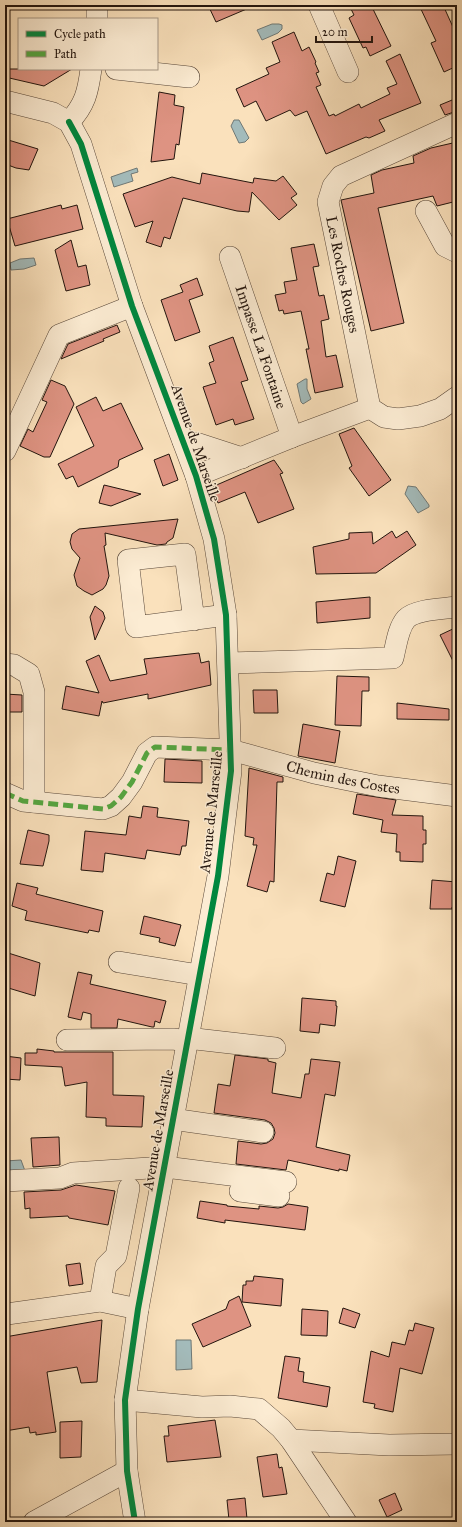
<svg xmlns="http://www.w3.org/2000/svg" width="462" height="1527" font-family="'IM FELL Great Primer',serif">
<rect width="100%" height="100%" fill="#fae1bc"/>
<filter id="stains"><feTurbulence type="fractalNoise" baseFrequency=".005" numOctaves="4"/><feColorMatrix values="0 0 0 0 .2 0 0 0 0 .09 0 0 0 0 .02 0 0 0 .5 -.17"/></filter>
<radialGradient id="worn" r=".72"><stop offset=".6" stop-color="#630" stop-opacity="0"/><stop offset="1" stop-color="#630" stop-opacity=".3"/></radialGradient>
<g fill="#a3bbbb" stroke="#6f7875">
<path d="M272,24H279L282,25V29L278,33L262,40L257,30Z"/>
<path d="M234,120H239L249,138L245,142L239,143L231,126Z"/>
<path d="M137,168L138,172L131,174L133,181L114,187L111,177Z"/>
<path d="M34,258L36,265L24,269L11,270L10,263L20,259Z"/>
<path d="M305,379H307V389L311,399L303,404L301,402L297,384Z"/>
<path d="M408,486L416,487L429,505V507L418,513L405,494Z"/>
<path d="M21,1160L25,1171L5,1172V1161Z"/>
<path d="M176,1340H191L192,1369L176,1370Z"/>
</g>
<g fill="#de9382" stroke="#22140d">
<path d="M208,5H256L216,22Z"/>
<path d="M349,5H371L391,46L370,56L366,47L363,48L349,18L354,15Z"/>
<path d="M419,5H443L457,36V66L444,72L431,43L436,41Z"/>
<path d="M294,32L302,51L309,47L316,62L315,63L319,72L316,73L321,85L316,87L329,116L334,114L335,116L359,104L361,108L390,94L387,88L397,84L386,61L400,54L421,103L379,120L385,131L369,138L366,137L326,154L307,111L295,116L290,110L266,121L256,101L244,107L236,89L269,74L266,68L280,62L272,42Z"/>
<path d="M5,69H72L44,86L5,77Z"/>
<path d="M159,92L175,95L174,105L184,107L179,145L176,144L174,159L151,162Z"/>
<path d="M457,98V111L445,115L440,105Z"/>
<path d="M5,139L38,149L29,170L16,168L8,165L9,163L5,162Z"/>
<path d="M457,142V201L437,206L433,196L378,208L404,323L371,331L341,200L374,193L371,175L382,170L414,163L413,156L431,148Z"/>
<path d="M202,173L253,183L254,178L276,181L283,176L297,194L291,198L297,205L279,220L252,192L249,212L237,211L183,198L170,239L164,237L161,247L146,242L153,221L135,227L123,194L172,177L200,184Z"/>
<path d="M61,205L62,209L77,205L83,229L15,246L7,219Z"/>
<path d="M71,240L78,267L86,265L90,285L66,291L55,250Z"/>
<path d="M314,244L319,266L313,267L319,296L324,295L329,319L321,321L326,357L336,355L343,387L315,393L306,349H309L301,311L284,314L283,310L279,311L275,295L286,293L284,282L297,280L291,248Z"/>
<path d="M197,278L203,295L189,300L200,332L175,341L161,300L183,292L180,285Z"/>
<path d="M117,325L120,332L103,339L104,341L61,359L68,344Z"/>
<path d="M233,337L248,380L241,382L254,419L235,425L233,419L216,425L203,387L216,383L209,363L214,361L209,346Z"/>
<path d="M51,380L65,386L74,404L50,457H44L20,446L28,429L33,432L47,402L42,400Z"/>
<path d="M96,397L103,411L121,403L143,449L119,460L118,467L78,487L73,476L66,479L58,464L94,446L76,407Z"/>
<path d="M354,428L391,480L369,496L349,468L352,466L339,434Z"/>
<path d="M169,454L178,480L163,486L154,460Z"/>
<path d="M274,460L283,473L280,474L294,509L258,523L245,492L218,503L212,487Z"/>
<path d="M104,485L141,494L111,506L99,503Z"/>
<path d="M178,519L173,538L167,542L166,544L157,545L105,533L106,545L104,546L109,576L106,585L103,589L92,595L84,591L77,586L74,575L80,558L72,549L70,542L72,534L79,529Z"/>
<path d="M392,531L396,538L407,531L416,545L376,573L316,574L313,547L349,539V533L372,532L373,544Z"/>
<path d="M370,597V618L317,623L316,602Z"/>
<path d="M95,606L103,612L105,618L95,640L90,617Z"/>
<path d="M457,627V669L440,635Z"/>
<path d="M199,653L201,663L209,661L211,685L148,699V694L103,703L102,701L99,716L62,709L66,686L99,693L86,661L99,655L110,681L147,674L144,659Z"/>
<path d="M337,676L369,677V691H362L361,726L335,725Z"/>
<path d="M253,690H277L278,713H254Z"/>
<path d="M5,694L22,695V712H5Z"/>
<path d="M397,703L449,709V720L397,719Z"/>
<path d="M303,724L340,731L335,763L298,756Z"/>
<path d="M165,759L202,761V783L164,782Z"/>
<path d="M249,768L283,777V782H277L274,882L270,881L267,892L247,886L257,845H253L254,838L245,836Z"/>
<path d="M357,794L396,800L392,815L423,816V830H426V844H423V862L400,861V852H396L397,834L381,832L383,820L353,814Z"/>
<path d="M143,806L158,808L157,817L189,821L186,846H182L180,855L147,850L145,859L105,853L103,872L81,870L85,831L126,835L129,816L141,818Z"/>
<path d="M28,830L49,835V841L43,866L20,864Z"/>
<path d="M338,856L356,861L345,907L320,901L327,873L334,875Z"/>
<path d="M432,880L457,882V907H452V909H430Z"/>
<path d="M17,883L38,888L36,894L103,911L99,932L89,930L88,933L25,920L27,911L12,906Z"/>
<path d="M144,916L181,925L175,946L159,942L160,938L140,934Z"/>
<path d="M5,952L40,963L35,996L5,987Z"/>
<path d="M78,972L92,975L90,984L166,1001L160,1023L155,1021L154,1027H152L118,1019L117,1028H91V1014L83,1012L81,1020L68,1017Z"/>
<path d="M302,998L336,1001V1006H337L335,1026L320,1024L319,1033L300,1031Z"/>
<path d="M37,1049L54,1051V1052H113V1095L144,1096L142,1127L106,1126V1118L86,1117L87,1082L65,1086L62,1067L25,1065V1053H37Z"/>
<path d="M235,1055L268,1059V1061L276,1063L272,1093L301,1098L305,1074H309L311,1059L340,1062L335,1096L325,1094L316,1147L350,1155L347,1171L339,1169V1171L288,1160L286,1170L236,1164L238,1141L261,1144L267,1143L273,1139L275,1133L274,1128L271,1123L265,1120L214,1113L218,1084L230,1086Z"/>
<path d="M5,1056L21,1058L20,1080L5,1079Z"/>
<path d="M59,1137L60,1165L33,1167L31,1138Z"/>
<path d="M76,1185L115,1191L108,1225L69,1218L68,1216L30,1218V1208L25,1209L24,1192L61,1190Z"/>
<path d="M200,1201L227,1205V1206L259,1209V1206L278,1208L283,1207L288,1204L308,1207L305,1230L225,1220V1223L197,1218Z"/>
<path d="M80,1263L83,1284L69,1286L66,1265Z"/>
<path d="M254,1276L283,1279L281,1306L242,1302L243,1285H246V1281H253Z"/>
<path d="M239,1296L251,1326L203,1347L192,1324L226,1309L229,1301Z"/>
<path d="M343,1308L360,1314L355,1328L339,1323Z"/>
<path d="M302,1309L328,1311L327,1336L301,1335Z"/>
<path d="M102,1320L97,1382L81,1383L77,1367L47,1372L56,1432L36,1435V1432L30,1433L29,1427L5,1431V1337Z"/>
<path d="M415,1323L434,1328L422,1374L400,1368L393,1412L374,1408L375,1404L363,1402L371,1351L389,1357L392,1342L405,1345L409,1330L413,1331Z"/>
<path d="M285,1356L300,1358L298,1371L304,1372L303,1382L330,1387L327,1407L278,1398Z"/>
<path d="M215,1420L221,1457L167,1462L164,1436H169L168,1426Z"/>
<path d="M82,1421L81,1457L60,1458V1422Z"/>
<path d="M277,1454L279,1468L282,1467L287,1494L263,1497L257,1457Z"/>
<path d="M395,1493L402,1510L387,1517L379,1500Z"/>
<path d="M245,1498L247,1519L229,1520L227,1500Z"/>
</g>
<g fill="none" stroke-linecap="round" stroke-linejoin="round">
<defs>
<g id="minor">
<path d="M319,5L348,72"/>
<path d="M97,19V5"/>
<path d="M116,69L189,77"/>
<path d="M5,101L53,113L69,122L81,144L132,306L196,476L214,539L226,615L231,771L218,876L138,1309L125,1400L127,1471L135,1522"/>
<path d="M69,122C85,105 88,92 91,69"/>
<path id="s1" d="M457,123L341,176L333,186L328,202L370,408L384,417L398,419L420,416L440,409L457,397"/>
<path d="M426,211L445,246L457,252"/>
<path id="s2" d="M230,257L292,437"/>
<path d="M183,441L199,444L242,458"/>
<path d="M5,451L59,335L132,306"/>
<path d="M196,476L292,437L370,408"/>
<path d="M194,620L185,554L128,560L136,627L226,615"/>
<path d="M228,663L393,658C396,646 398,628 406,619C416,609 443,609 457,607"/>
<path d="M5,664L14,665L29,674L34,692V802"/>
<path id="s3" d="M5,793L23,801L103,809L111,806L121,797L132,782L147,753L155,747L231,750L314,773L378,786L457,796"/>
<path d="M119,962L199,975"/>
<path d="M187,1038L275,1048"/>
<path d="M67,1040L173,1039L187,1041"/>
<path d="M172,1119L263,1132"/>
<path d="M5,1181L60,1178L73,1173L165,1167L286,1182"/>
<path d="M240,1191L279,1196"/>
<path d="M100,1301L106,1266L116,1256L129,1188"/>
<path d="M7,1314L100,1301L138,1309"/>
<path d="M125,1400L202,1407L230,1406L259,1409L281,1428L291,1440L346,1522"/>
<path d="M291,1440L389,1445L457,1444"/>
<path d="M34,1522L127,1471"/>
</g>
</defs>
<use href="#minor" stroke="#584739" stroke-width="22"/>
<use href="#minor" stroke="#fcecd3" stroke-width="21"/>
<path stroke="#53a841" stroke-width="5" stroke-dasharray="10 5" stroke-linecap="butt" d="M5,793L23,801L103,809L111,806L121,797L132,782L147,753L155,747L231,750"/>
<defs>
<path id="cycleway" d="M69,122L81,144L132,306L196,476L214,539L226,615L231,771L218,876L138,1309L125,1400L127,1471L135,1522"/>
</defs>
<use href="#cycleway" stroke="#fcecd3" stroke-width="8"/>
<use href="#cycleway" stroke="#00873e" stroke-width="6"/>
</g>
<g text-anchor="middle" stroke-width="3" stroke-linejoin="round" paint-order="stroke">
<g font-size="15" fill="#22140d" stroke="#fcecd3">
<text dy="5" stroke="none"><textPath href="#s1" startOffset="231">Les Roches Rouges</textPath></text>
<text dy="5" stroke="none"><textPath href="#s2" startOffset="95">Impasse La Fontaine</textPath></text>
<text transform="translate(196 443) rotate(71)" y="5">Avenue de Marseille</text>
<text dy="5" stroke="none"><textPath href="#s3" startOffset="375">Chemin des Costes</textPath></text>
<text transform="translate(211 812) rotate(-84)" y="5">Avenue de Marseille</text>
<text transform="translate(158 1130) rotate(-80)" y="5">Avenue de Marseille</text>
</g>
</g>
<rect width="462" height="1527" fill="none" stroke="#fae1bc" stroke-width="20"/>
<rect x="6" y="6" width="450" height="1515" fill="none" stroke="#22140d" stroke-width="2"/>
<rect x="10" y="10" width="442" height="1507" fill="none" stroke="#22140d"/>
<rect x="18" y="18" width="140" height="52" fill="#fcecd3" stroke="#a59684"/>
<rect x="26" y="31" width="20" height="6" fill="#00873e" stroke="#a59684"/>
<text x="54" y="38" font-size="12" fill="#22140d">Cycle path</text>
<rect x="26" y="51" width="20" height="6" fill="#53a841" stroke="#a59684"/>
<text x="54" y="58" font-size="12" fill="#22140d">Path</text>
<path d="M316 36v6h56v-6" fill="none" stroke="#22140d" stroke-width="2"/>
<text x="322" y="36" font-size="12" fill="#22140d" stroke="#fcecd3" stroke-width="3" paint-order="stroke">20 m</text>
<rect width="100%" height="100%" filter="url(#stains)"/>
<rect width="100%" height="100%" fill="url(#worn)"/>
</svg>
